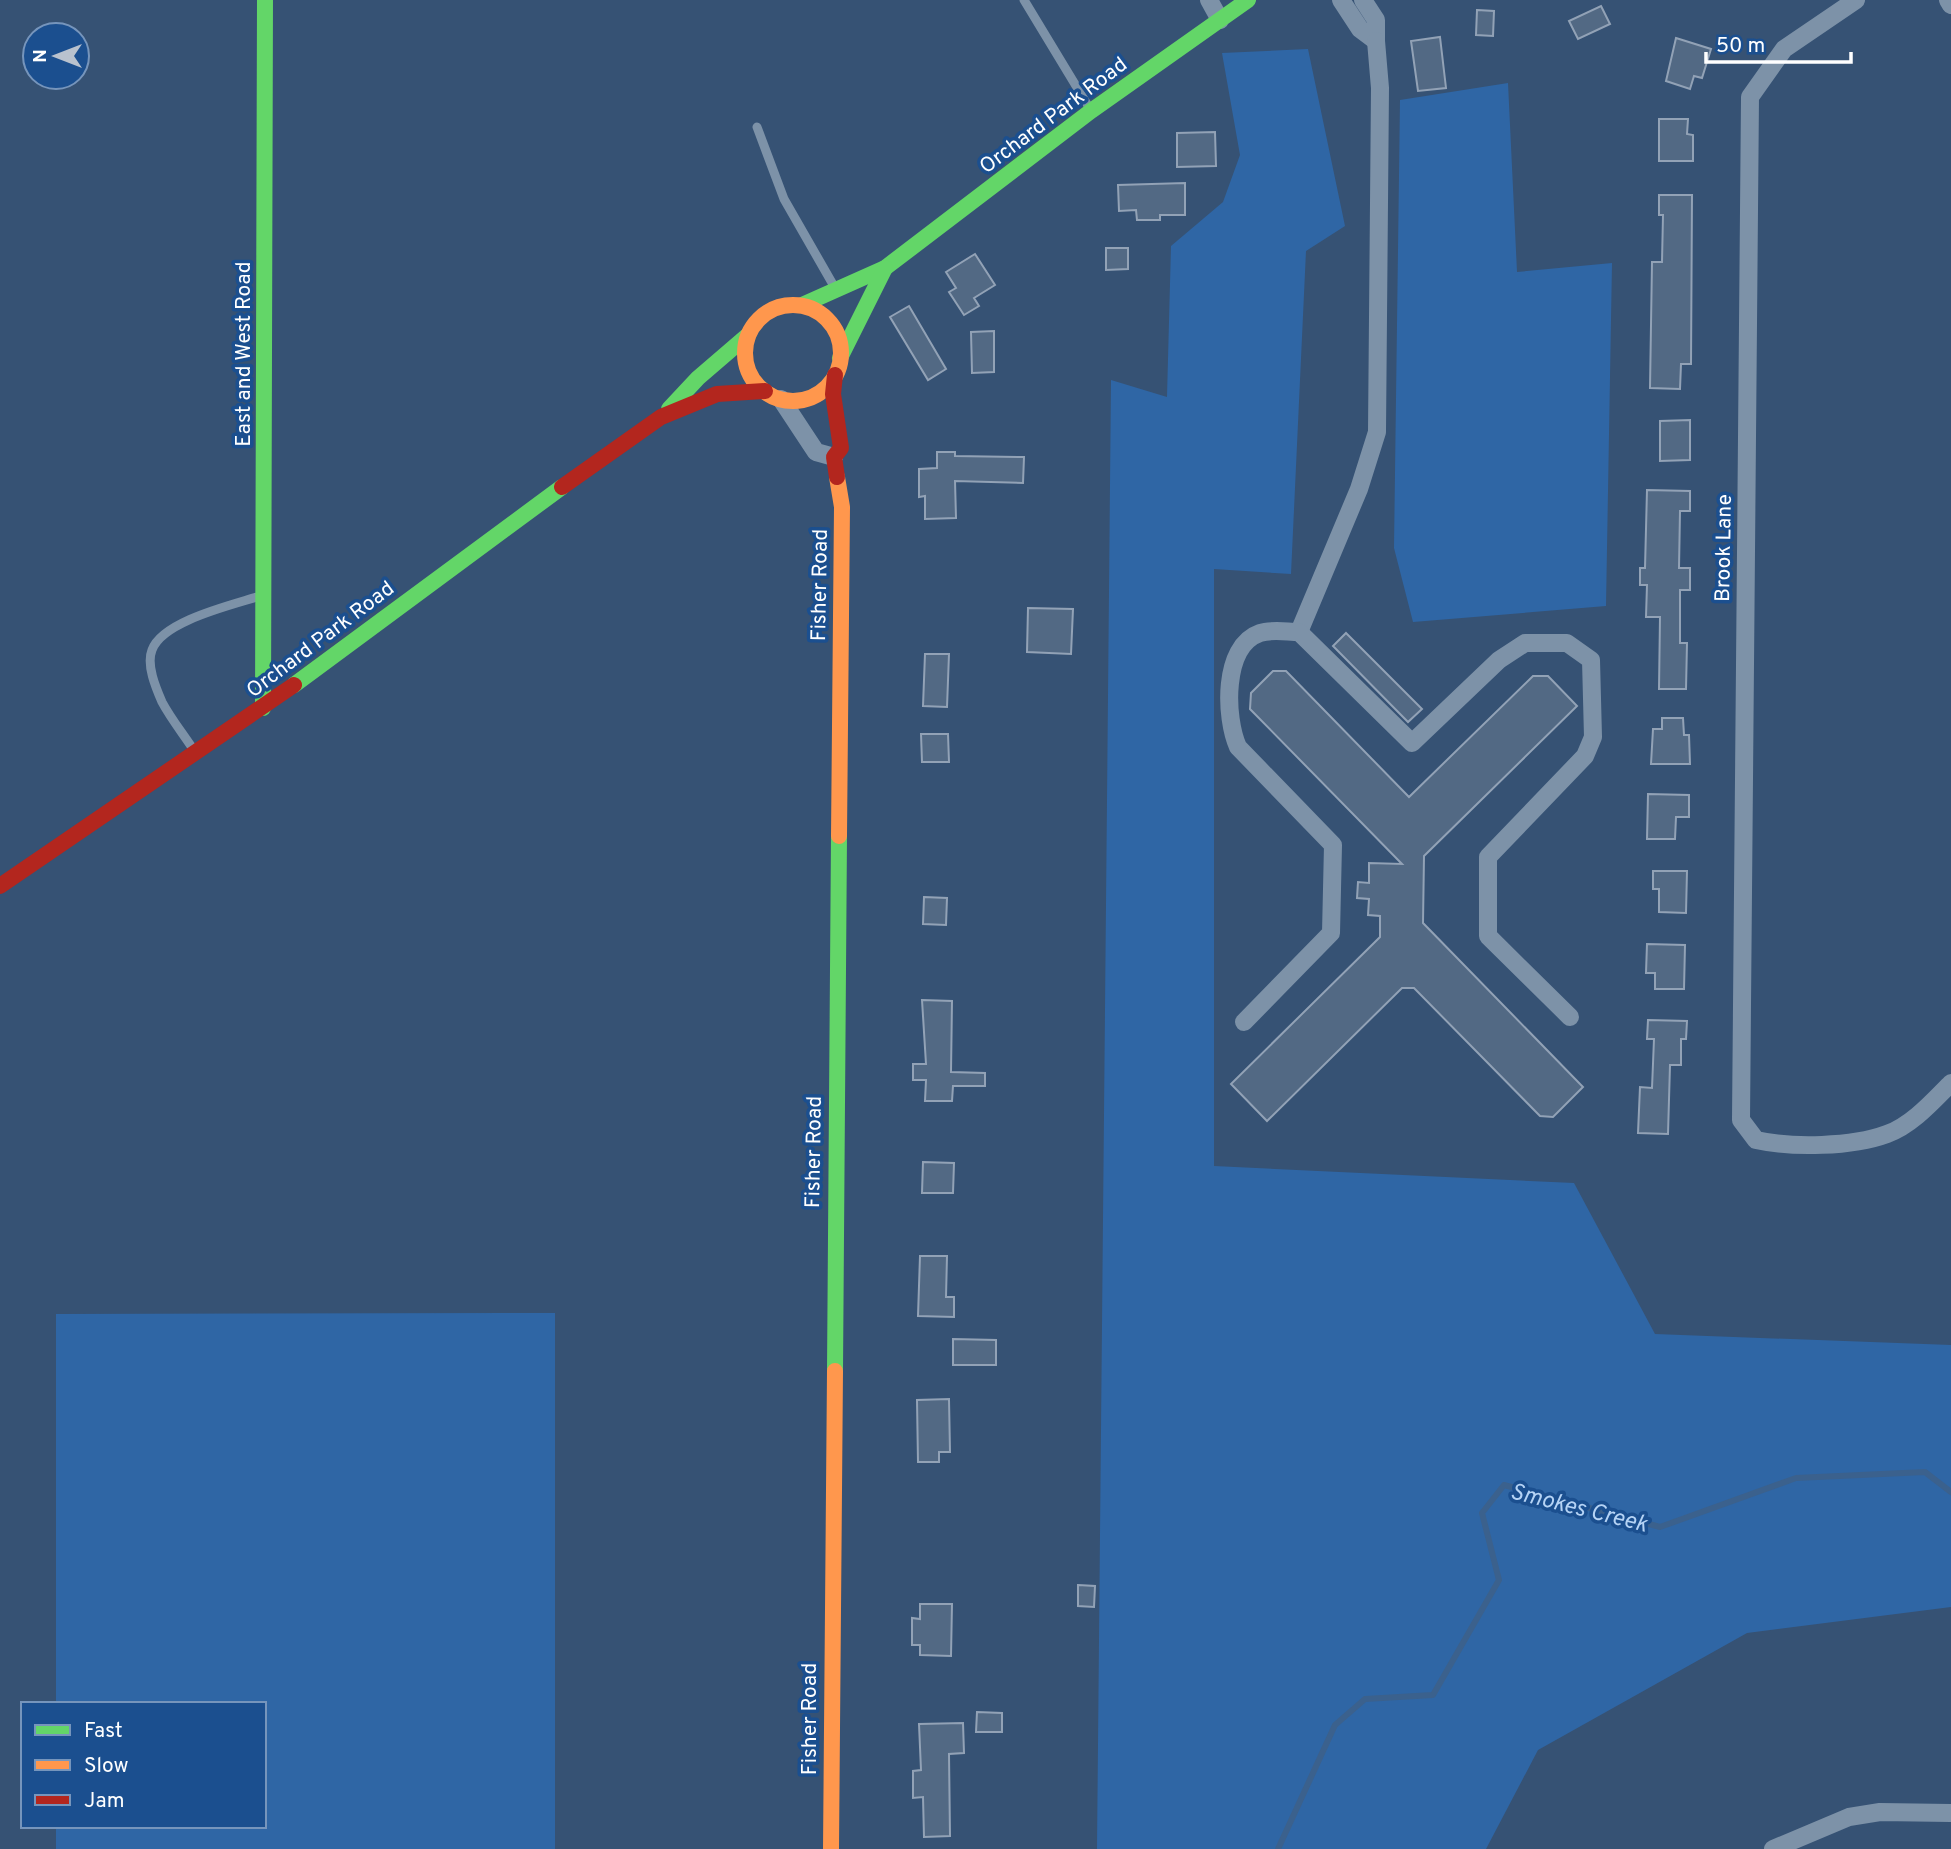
<svg xmlns="http://www.w3.org/2000/svg" width="1951" height="1849" font-family="Overpass,sans-serif">
<rect width="100%" height="100%" fill="#365274"/>
<g fill="#2f66a5">
<path d="M1308,49L1345,226L1306,251L1291,574L1214,569V1166L1574,1183L1655,1334L1951,1345V1607L1747,1633L1538,1750L1486,1849H1097L1111,380L1167,397L1171,246L1223,202L1240,155L1222,53Z"/>
<path d="M1508,83L1517,272L1612,263L1606,606L1413,622L1394,548L1400,100Z"/>
<path d="M555,1313V1849H56V1826H264V1704H56V1314Z"/>
</g>
<g fill="none" stroke-linecap="round" stroke-linejoin="round">
<path stroke="#3b618d" stroke-width="6" d="M1278,1849L1335,1725L1365,1699L1433,1695L1499,1580L1482,1513L1504,1485L1660,1527L1796,1478L1925,1472L1951,1492"/>
</g>
<g fill="#526984" stroke="#92a2b6" stroke-width="2">
<path d="M1601,6L1610,24L1578,39L1569,21Z"/>
<path d="M1477,10L1494,11L1493,36L1476,35Z"/>
<path d="M1440,37L1446,88L1418,91L1411,41Z"/>
<path d="M1676,38L1711,49L1702,78L1694,76L1690,89L1666,81Z"/>
<path d="M1659,119H1688L1687,134L1693,135V161H1659Z"/>
<path d="M1215,132L1216,166L1177,167V133Z"/>
<path d="M1185,183V215H1160V220H1137L1136,210L1119,211L1118,185Z"/>
<path d="M1659,195H1692L1691,364H1681L1680,389L1650,388L1652,262H1662L1663,215H1659Z"/>
<path d="M1106,248H1128V269L1106,270Z"/>
<path d="M975,254L995,285L974,298L979,306L964,315L949,292L956,288L946,272Z"/>
<path d="M909,306L946,369L928,380L890,317Z"/>
<path d="M994,331V372L972,373L971,332Z"/>
<path d="M1690,420V460L1660,461V421Z"/>
<path d="M937,452H955V456L1024,457L1023,483L955,481L956,518L925,519V496L919,497V469L937,468Z"/>
<path d="M1647,490L1690,491V511H1680L1679,568H1690V590H1680V643H1687L1686,689H1659L1660,617H1646L1647,585H1640V568H1645Z"/>
<path d="M1028,608L1073,609L1071,654L1027,652Z"/>
<path d="M1346,633L1422,709L1408,722L1333,646Z"/>
<path d="M925,654H949L947,707L923,706Z"/>
<path d="M1273,671H1286L1409,797L1533,676H1548L1577,706L1424,856L1423,923L1583,1087L1553,1117L1540,1116L1414,988H1402L1267,1121L1231,1084L1380,937V916L1368,915L1369,899L1357,898L1358,882L1369,883V863L1402,864L1250,709L1251,693Z"/>
<path d="M1662,718H1683L1684,735H1689L1690,764H1651L1653,729H1662Z"/>
<path d="M921,734H948L949,762H922Z"/>
<path d="M1648,794L1689,795V817H1676L1675,839H1647Z"/>
<path d="M1653,871H1687L1686,913L1659,912V889H1653Z"/>
<path d="M924,897L947,898L946,925L923,924Z"/>
<path d="M1647,944L1685,945L1684,989H1655V973H1646Z"/>
<path d="M922,1000L952,1001L951,1072L985,1073V1086H953L952,1101H925L926,1080H913V1064H926Z"/>
<path d="M1648,1020L1687,1021L1686,1039H1681V1065H1670L1668,1134L1638,1133L1640,1087L1652,1088L1654,1039H1647Z"/>
<path d="M923,1162L954,1163L953,1193H922Z"/>
<path d="M920,1256H947L946,1297H954V1317L918,1316Z"/>
<path d="M953,1339L996,1340V1365H953Z"/>
<path d="M949,1399L950,1452H939V1462H918L917,1400Z"/>
<path d="M1078,1585L1095,1586L1094,1607L1078,1606Z"/>
<path d="M920,1604H952L951,1656L920,1655V1645H912V1618L920,1619Z"/>
<path d="M977,1712L1002,1713V1732H976Z"/>
<path d="M963,1723L964,1753L949,1754L950,1836L924,1837L923,1797L913,1798V1771L921,1770L919,1724Z"/>
</g>
<g fill="none" stroke-linecap="round" stroke-linejoin="round">
<g stroke="#7d92a8" stroke-width="9">
<path d="M1024,0L1090,109"/>
<path d="M757,127L784,199L835,288"/>
<path d="M195,752C184,735 171,719 162,702C156,688 146,665 152,650C162,621 232,605 260,596"/>
</g>
<g stroke="#7d92a8" stroke-width="18">
<path d="M1209,0L1220,20"/>
<path d="M1341,0L1360,29L1376,41V20L1363,0"/>
<path d="M1856,0L1784,49L1750,97L1741,1120L1756,1140C1792,1148 1852,1147 1887,1134C1912,1125 1933,1101 1951,1083"/>
<path d="M1948,0L1951,5"/>
<path d="M781,399L816,452L834,457"/>
<path d="M1299,632L1359,489L1377,432L1380,88L1376,41"/>
<path d="M1244,1022L1331,933L1333,845L1238,747C1225,718 1222,646 1260,633C1272,629 1287,632 1299,632L1412,743L1499,660L1525,643H1567L1591,660L1593,737L1585,756L1488,857V936L1570,1017"/>
<path d="M1773,1849L1849,1817L1880,1812L1951,1813"/>
</g>
<g stroke="#63d668" stroke-width="16">
<path d="M802,305L885,268L1091,111L1248,0"/>
<path d="M840,358L885,268"/>
<path d="M669,409L698,378L748,335"/>
<path d="M294,685L562,487"/>
<path d="M263,708L265,0"/>
<path d="M835,1371L839,836"/>
</g>
<g stroke="#ff974d" stroke-width="16">
<circle cx="793" cy="353" r="48"/>
<path d="M837,477L842,507L839,836"/>
<path d="M831,1849L835,1371"/>
</g>
<g stroke="#b3261e" stroke-width="16">
<path d="M835,375L833,394L841,448L834,457L837,477"/>
<path d="M562,487L661,417L717,394L765,391"/>
<path d="M0,886L294,685"/>
</g>
</g>
<g text-anchor="middle" stroke-width="7" stroke-linejoin="round" paint-order="stroke">
<g font-size="21" fill="#fff" stroke="#1b4f8f">
<text transform="translate(1053 115) rotate(-37)" y="7">Orchard Park Road</text>
<text transform="translate(243 354) rotate(-90)" y="7">East and West Road</text>
<text transform="translate(1723 548) rotate(-89)" y="7">Brook Lane</text>
<text transform="translate(819 585) rotate(-89)" y="7">Fisher Road</text>
<text transform="translate(320 639) rotate(-37)" y="7">Orchard Park Road</text>
<text transform="translate(813 1152) rotate(-89)" y="7">Fisher Road</text>
<text transform="translate(809 1719) rotate(-90)" y="7">Fisher Road</text>
</g>
<g font-size="23" font-style="italic" fill="#b5d3f5" stroke="#1b4f8f">
<text transform="translate(1579 1507) rotate(14)" y="8">Smokes Creek</text>
</g>
</g>
<rect x="21" y="1702" width="245" height="126" fill="#1b4f8f" stroke="#7695bc" stroke-width="2"/>
<rect x="35" y="1725" width="35" height="10" fill="#63d668" stroke="#7695bc" stroke-width="2"/>
<text x="84" y="1737" font-size="21" fill="#ffffff">Fast</text>
<rect x="35" y="1760" width="35" height="10" fill="#ff974d" stroke="#7695bc" stroke-width="2"/>
<text x="84" y="1772" font-size="21" fill="#ffffff">Slow</text>
<rect x="35" y="1795" width="35" height="10" fill="#b3261e" stroke="#7695bc" stroke-width="2"/>
<text x="84" y="1807" font-size="21" fill="#ffffff">Jam</text>
<g transform="translate(56 56) rotate(270)"><circle r="33" fill="#1b4f8f" stroke="#7695bc" stroke-width="2"/>
<path d="M0-5L12 26L0 18L-12 26Z" fill="#b9c2ce"/>
<text y="-10" font-size="19" font-weight="bold" text-anchor="middle" fill="#ffffff">N</text>
</g>
<path d="M1706 52v10h145v-10" fill="none" stroke="#ffffff" stroke-width="3.5"/>
<text x="1716" y="52" font-size="21" fill="#ffffff" stroke="#1b4f8f" stroke-width="5" paint-order="stroke">50 m</text>
</svg>
